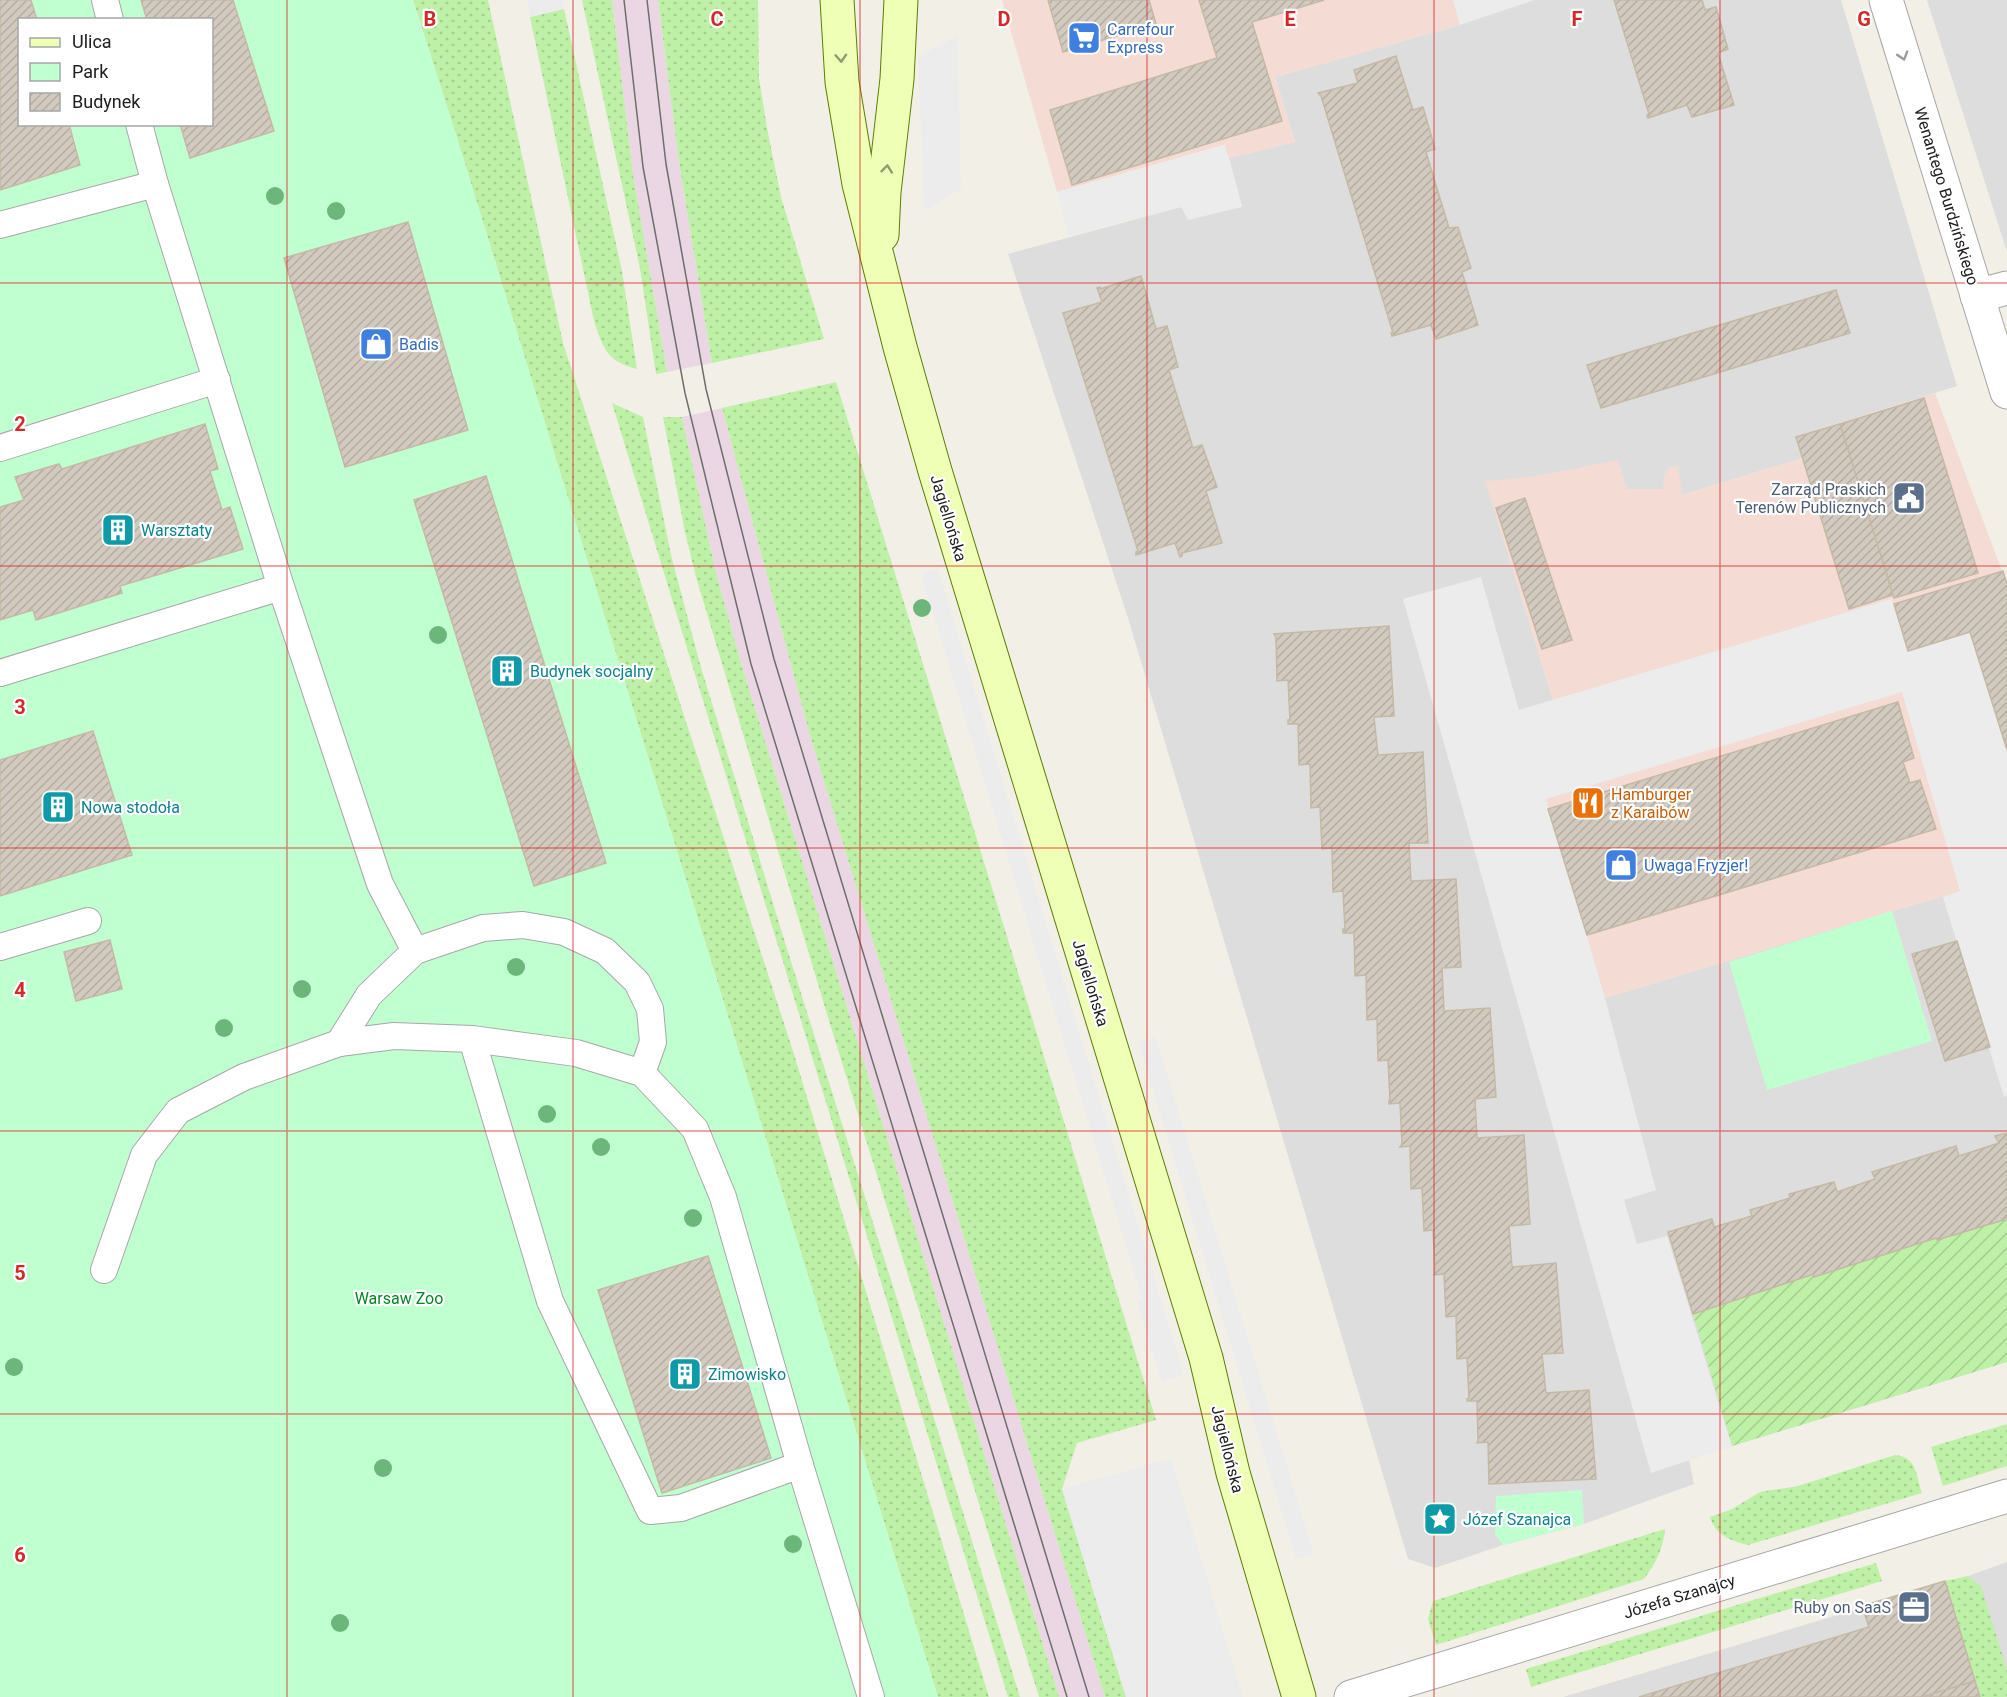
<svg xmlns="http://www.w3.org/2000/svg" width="2007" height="1697" font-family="Roboto,sans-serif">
<defs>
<pattern id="grass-dots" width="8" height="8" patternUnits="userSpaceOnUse" patternTransform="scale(1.5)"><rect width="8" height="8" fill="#bef0a7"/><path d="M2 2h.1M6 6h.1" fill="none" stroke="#a3ce8f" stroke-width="1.8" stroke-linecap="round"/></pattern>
<pattern id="garden-furrows" width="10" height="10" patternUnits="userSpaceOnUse" patternTransform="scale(1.5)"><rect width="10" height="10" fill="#bef0a7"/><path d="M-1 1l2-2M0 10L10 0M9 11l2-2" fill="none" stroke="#a3ce8f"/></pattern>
<pattern id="building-hatch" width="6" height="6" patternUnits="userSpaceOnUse" patternTransform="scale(1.5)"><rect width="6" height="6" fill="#d2cabe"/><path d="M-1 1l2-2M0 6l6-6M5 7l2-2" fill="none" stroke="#b4ada3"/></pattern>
</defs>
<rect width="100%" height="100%" fill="#f2f0e6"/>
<g fill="#dedddd">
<path d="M1453,0H1841L1957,386L1796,437L1803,458L1682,495L1670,467L1664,476V490L1626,489L1531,477L1486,482L1553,700L1519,711L1605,998L1892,911L2007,878V1362L1732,1446L1689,1460L1694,1484L1584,1524L1503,1545L1435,1568L1408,1559L1128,618L1008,254L1181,207H1242L1229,158L1295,142L1275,77L1460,25Z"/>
<path d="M1927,0H2007V252Z"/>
<path d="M2007,1562V1697H1563L1968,1576Z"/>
</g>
<g fill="#f4dbd4">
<path d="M1002,0H1453L1460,25L1275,77L1295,142L1229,158L1224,145L1057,192Z"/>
<path d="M1935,393L2007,584V878L1892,911L1605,998L1519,710L1553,700L1485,481L1531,477L1618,460L1627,489H1663L1664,476L1670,467H1678L1682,495L1803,458L1796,437Z"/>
</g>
<g fill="#ebd7e4">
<path d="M612,0H658L679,162L712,363L667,372L633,174Z"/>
<path d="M722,408L811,739L1105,1697H1059L741,663L716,573L682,417Z"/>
</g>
<g fill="url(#grass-dots)">
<path d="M413,0H488L563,343L793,1051L989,1697H938L457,138Z"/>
<path d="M582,0H612L633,174L667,372L656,374L640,268Z"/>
<path d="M658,0H758L759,78L767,128L781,197L824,339L712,363L679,162Z"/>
<path d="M564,9L622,271L637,369C607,362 603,348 594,321L530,17Z"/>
<path d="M836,382L1156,1420L1077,1443L1062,1489L1126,1697H1105L811,739L722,408Z"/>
<path d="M612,403L643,417L671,555L700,664L779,923L913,1350L1020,1697H1008Z"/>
<path d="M663,417H682L716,573L741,663L1059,1697H1039L830,1024L696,577L685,532Z"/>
<path d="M2007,1424V1466L1943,1486L1931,1447Z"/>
<path d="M1895,1455C1917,1457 1916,1475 1922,1493L1748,1545C1732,1541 1715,1536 1710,1517L1732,1509L1760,1492L1798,1486Z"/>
<path d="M1665,1529C1663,1549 1656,1563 1644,1579L1436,1645L1428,1619L1433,1601Z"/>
<path d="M1876,1563L1882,1581L1531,1687L1526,1669Z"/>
<path d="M1968,1576L1981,1586L2007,1670V1697H1980L1945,1581Z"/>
</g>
<g fill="#bfffd0" fill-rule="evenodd">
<path d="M0,0H413L457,138L938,1697H0ZM20,20H212V124H20Z"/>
<path d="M1892,911L1932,1041L1767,1090L1729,962Z"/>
<path d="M1582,1490L1584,1524L1503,1545L1495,1534L1496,1496Z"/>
</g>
<path fill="url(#garden-furrows)" d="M2007,1219V1362L1732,1446L1693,1314L1814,1274L1815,1277L1936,1238L1937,1240Z"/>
<g fill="#ececec">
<path d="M527,0H562L564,9L530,17Z"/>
<path d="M1453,0H1535L1460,25Z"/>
<path d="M958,36L961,189L924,211L918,56Z"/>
<path d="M1225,145L1242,207L1188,220L1181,207L1068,236L1057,192Z"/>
<path d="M938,569L1184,1375L1162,1382L1136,1301L1142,1299L921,574Z"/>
<path d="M1481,577L1519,710L1891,599L1909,651L1970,632L2007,750V1096L2004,1097L1943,897L1960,891L1902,692L1546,799L1605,998L1656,1190L1624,1200L1637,1244L1667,1236L1732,1446L1651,1473L1403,599Z"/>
<path d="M1156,1037L1314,1554L1296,1559L1138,1042Z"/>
<path d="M1171,1458L1243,1697H1126L1062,1489Z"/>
</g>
<g fill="url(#building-hatch)" stroke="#c5b9a6" stroke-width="1.5">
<path d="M0,0H31L37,20H20V124H69L80,165L0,190Z"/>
<path d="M141,0H233L274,131L190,158L180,124H212V20H147Z"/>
<path d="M1048,0H1149L1156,24L1063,52Z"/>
<path d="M1199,0H1324L1252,22L1282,121L1072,185L1050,110L1217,58Z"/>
<path d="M1614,0H1702L1705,10L1716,7L1728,49L1718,53L1734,105L1692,117L1687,105L1648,118L1647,115L1649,114Z"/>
<path d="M1396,56L1413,110L1423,107L1435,149L1426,152L1449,228L1458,227L1471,268L1462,272L1478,325L1436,339L1431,325L1392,336L1391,333H1393L1321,96L1318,93L1358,83L1354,70Z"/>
<path d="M408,222L468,430L345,467L284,258Z"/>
<path d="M1141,276L1156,329L1167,326L1178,367L1169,370L1193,448L1202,445L1217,487L1206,491L1222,543L1182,553V556L1180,557L1175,543L1136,555V552L1138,551L1063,313L1102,302L1097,288L1100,287V289Z"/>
<path d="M1836,290L1850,333L1601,408L1587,365Z"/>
<path d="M1924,398L1978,573L1894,598L1840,424Z"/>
<path d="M205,424L218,469L210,471L222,510L230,507L243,549L120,586L122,593L36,620L33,610L0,620V507L24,500L15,477L59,464L62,469Z"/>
<path d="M1840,424L1893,595L1849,609L1796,437Z"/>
<path d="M486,476L606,863L534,886L414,500Z"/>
<path d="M1525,498L1572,640L1542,649L1496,508Z"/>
<path d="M2003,571L2007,584V750L1970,632L1908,651L1894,604Z"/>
<path d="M1389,626L1394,716L1374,717L1378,755L1423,752L1428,843H1409L1411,881L1456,879L1461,967L1442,968L1444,1011L1490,1008L1496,1097L1475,1099L1477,1138L1524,1135L1530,1224L1509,1226L1512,1267L1556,1263L1563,1353L1542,1354L1546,1393L1589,1390L1596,1479L1489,1484L1488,1442L1477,1443L1478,1440L1477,1401H1467V1399L1469,1398L1467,1358L1457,1359L1456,1316L1446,1317L1444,1274L1434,1275L1435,1272L1433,1230L1424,1231L1422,1188L1411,1189L1410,1146L1400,1147L1402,1144L1400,1103L1389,1104V1100H1390L1388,1060L1378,1061L1377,1019L1367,1020L1366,975L1355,976L1354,933H1343V929L1345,930L1343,891L1333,892L1332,848L1322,849L1320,807L1311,808L1310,764L1299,765L1298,724H1288V720H1290L1288,680L1277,681L1276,638L1274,634Z"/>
<path d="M1898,702L1914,758L1903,762L1910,783L1920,780L1936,829L1587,935L1548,809Z"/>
<path d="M93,731L132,855L0,896V760Z"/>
<path d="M110,940L122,989L76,1001L64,952Z"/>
<path d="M1957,941L1990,1047L1945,1061L1912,954Z"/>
<path d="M2007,1133V1219L1937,1240L1936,1238L1814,1277V1274L1693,1314L1668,1232L1712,1219L1714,1227L1752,1216L1750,1210L1790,1198L1789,1194L1834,1182L1837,1192L1875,1179L1872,1172L1956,1146L1959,1156L1999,1143L1995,1136Z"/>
<path d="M708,1256L771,1458L662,1493L598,1290Z"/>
<path d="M1945,1581L1975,1681L1922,1697H1639L1869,1627L1862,1606Z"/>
<path d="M1975,1681L1980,1697H1922Z"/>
</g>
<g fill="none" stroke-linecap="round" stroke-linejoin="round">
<defs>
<g id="lane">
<path d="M105,0L110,20"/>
<path d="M139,124L155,184L281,587L380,884L415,951"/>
<path d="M0,225L155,184"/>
<path d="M0,448L217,380"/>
<path d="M0,673L281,587"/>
<path d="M0,947L88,921"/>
<path d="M472,1039L550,1301L650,1511L681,1508L800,1465"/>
<path d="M339,1043L369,995L415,951L483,928L523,925L564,932L605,951L637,982L650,1009L653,1042L642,1073"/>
<path d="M104,1270L144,1155L178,1111L244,1077L339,1043L394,1036L472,1039L576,1053L642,1073L695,1129L723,1197L800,1465L871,1697"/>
</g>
<g id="street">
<path d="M1886,0L2007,392"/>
<path d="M1977,296L2007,288"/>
<path d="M1351,1697L2007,1496"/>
</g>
<g id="secondary">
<path d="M837,0L842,82L859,184L900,347L935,471L1206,1358L1233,1473L1299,1697"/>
<path d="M882,235L884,192L897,79L901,0"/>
</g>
</defs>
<use href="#lane" stroke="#a7a7a7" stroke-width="28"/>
<use href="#street" stroke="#a7a7a7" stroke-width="35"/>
<use href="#secondary" stroke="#5b7e00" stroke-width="35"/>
<use href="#lane" stroke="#fff" stroke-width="26"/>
<use href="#street" stroke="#fff" stroke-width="33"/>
<use href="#secondary" stroke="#efffb6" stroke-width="33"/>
<g stroke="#6e6e6e" stroke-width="1.5">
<path d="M624,0L643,167L685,393L751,664L1067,1697"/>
<path d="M647,0L666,164L706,389L774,659L1089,1697"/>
</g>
</g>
<g fill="#6db67b">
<circle cx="275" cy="196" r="9"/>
<circle cx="336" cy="211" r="9"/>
<circle cx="922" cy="608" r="9"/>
<circle cx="438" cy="635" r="9"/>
<circle cx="516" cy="967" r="9"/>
<circle cx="302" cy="989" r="9"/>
<circle cx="224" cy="1028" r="9"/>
<circle cx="547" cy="1114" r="9"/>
<circle cx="601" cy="1147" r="9"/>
<circle cx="693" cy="1218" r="9"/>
<circle cx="14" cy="1367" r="9"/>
<circle cx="383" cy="1468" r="9"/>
<circle cx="793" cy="1544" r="9"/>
<circle cx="340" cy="1623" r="9"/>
</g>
<defs><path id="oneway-chevron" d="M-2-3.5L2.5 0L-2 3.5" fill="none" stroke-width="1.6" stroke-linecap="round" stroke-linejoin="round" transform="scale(1.5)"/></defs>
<use stroke="#9b9b9b" href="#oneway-chevron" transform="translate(1903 56) rotate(73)"/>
<g stroke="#929b72">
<use href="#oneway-chevron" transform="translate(841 58) rotate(87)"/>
<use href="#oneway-chevron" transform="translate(887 169) rotate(-84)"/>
</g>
<path fill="none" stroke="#d62828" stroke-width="1.5" stroke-opacity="0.55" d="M287,0V1697M573,0V1697M860,0V1697M1147,0V1697M1434,0V1697M1720,0V1697M0,283H2007M0,566H2007M0,848H2007M0,1131H2007M0,1414H2007"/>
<defs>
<symbol id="supermarket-square" viewBox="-11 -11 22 22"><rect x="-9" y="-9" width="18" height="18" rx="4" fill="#3f7fe0" stroke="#fff"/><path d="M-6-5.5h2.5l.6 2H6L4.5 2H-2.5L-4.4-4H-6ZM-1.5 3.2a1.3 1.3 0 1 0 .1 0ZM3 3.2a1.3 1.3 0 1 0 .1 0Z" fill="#fff"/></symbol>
<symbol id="shop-square" viewBox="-11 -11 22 22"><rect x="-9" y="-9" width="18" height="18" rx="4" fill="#3f7fe0" stroke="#fff"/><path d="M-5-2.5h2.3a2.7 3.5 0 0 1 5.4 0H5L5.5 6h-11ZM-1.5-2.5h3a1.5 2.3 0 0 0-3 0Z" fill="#fff"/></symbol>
<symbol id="civic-square" viewBox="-11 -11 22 22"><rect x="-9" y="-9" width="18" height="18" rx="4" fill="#5c6f8a" stroke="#fff"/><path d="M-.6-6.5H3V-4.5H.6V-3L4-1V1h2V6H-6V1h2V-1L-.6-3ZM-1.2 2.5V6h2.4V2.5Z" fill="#fff"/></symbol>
<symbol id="building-square" viewBox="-11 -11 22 22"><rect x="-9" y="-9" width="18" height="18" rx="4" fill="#0f9aa8" stroke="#fff"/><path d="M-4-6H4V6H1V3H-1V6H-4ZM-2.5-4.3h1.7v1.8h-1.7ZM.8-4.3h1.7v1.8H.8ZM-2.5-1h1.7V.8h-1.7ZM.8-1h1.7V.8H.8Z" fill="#fff"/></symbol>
<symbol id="restaurant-square" viewBox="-11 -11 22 22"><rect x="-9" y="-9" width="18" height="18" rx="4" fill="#e8710a" stroke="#fff"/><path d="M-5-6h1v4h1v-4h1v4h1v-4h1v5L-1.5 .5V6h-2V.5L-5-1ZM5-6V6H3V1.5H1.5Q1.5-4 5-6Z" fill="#fff"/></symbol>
<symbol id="sight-square" viewBox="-11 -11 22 22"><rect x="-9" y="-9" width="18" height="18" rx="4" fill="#0f9aa8" stroke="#fff"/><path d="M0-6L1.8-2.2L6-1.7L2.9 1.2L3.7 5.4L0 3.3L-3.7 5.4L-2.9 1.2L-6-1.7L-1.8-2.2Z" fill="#fff"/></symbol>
<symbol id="office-square" viewBox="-11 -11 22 22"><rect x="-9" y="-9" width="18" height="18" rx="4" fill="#5c6f8a" stroke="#fff"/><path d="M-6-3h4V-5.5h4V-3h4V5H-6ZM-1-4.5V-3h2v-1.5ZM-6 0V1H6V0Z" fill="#fff"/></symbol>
</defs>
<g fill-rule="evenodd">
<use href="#supermarket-square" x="1065" y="19" width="38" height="38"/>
<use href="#shop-square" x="357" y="325" width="38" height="38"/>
<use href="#civic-square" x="1890" y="479" width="38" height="38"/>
<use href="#building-square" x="99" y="511" width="38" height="38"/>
<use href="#building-square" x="488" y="652" width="38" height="38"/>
<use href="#restaurant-square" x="1569" y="784" width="38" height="38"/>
<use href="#building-square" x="39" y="788" width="38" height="38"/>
<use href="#shop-square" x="1602" y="846" width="38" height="38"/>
<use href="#building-square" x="666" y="1355" width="38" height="38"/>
<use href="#sight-square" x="1421" y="1500" width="38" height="38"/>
<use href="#office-square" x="1895" y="1588" width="38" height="38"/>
</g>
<g text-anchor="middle" stroke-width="4.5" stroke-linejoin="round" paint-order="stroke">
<g font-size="16" fill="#366cbe" stroke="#fff" text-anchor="start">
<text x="1107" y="35">Carrefour<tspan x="1107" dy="18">Express</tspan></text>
<text x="399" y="350">Badis</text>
<text x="1644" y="871">Uwaga Fryzjer!</text>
</g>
<g font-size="16" fill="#202020" stroke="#fff">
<text transform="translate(1947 196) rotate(73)" y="6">Wenantego Burdzińskiego</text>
<text transform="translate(949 518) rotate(73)" y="6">Jagiellońska</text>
<text transform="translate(1091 983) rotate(73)" y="6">Jagiellońska</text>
<text transform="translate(1228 1449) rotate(76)" y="6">Jagiellońska</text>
<text transform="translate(1679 1596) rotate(-17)" y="6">Józefa Szanajcy</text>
</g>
<g font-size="16" fill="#4e5e75" stroke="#fff" text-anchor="end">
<text x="1886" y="495">Zarząd Praskich<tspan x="1886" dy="18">Terenów Publicznych</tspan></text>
<text x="1891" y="1613">Ruby on SaaS</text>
</g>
<g font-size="16" fill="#0d838f" stroke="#fff" text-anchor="start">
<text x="141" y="536">Warsztaty</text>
<text x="530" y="677">Budynek socjalny</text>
<text x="81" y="813">Nowa stodoła</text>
<text x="708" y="1380">Zimowisko</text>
<text x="1463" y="1525">Józef Szanajca</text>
</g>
<g font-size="16" fill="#c56008" stroke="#fff" text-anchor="start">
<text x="1611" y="800">Hamburger<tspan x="1611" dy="18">z Karaibów</tspan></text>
</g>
<g font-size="16" fill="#018623" stroke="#fff">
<text x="399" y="1304">Warsaw Zoo</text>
</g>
</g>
<g font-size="20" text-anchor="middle" font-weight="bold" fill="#d62828" stroke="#fff" stroke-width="4.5" stroke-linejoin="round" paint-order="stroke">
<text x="430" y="26">B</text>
<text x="717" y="26">C</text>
<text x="1004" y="26">D</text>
<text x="1290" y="26">E</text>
<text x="1577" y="26">F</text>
<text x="1864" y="26">G</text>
<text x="20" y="431">2</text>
<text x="20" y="714">3</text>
<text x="20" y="997">4</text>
<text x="20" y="1280">5</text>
<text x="20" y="1562">6</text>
</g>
<rect x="18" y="18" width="195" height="108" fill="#ffffff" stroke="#a6a6a6" stroke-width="1.5"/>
<rect x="30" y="38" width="30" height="9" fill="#efffb6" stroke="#a6a6a6" stroke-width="1.5"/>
<text x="72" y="48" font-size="18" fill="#202020">Ulica</text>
<rect x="30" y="63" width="30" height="18" fill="#bfffd0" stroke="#a6a6a6" stroke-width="1.5"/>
<text x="72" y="78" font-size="18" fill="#202020">Park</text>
<rect x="30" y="93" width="30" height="18" fill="url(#building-hatch)" stroke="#a6a6a6" stroke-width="1.5"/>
<text x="72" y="108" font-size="18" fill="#202020">Budynek</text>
</svg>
